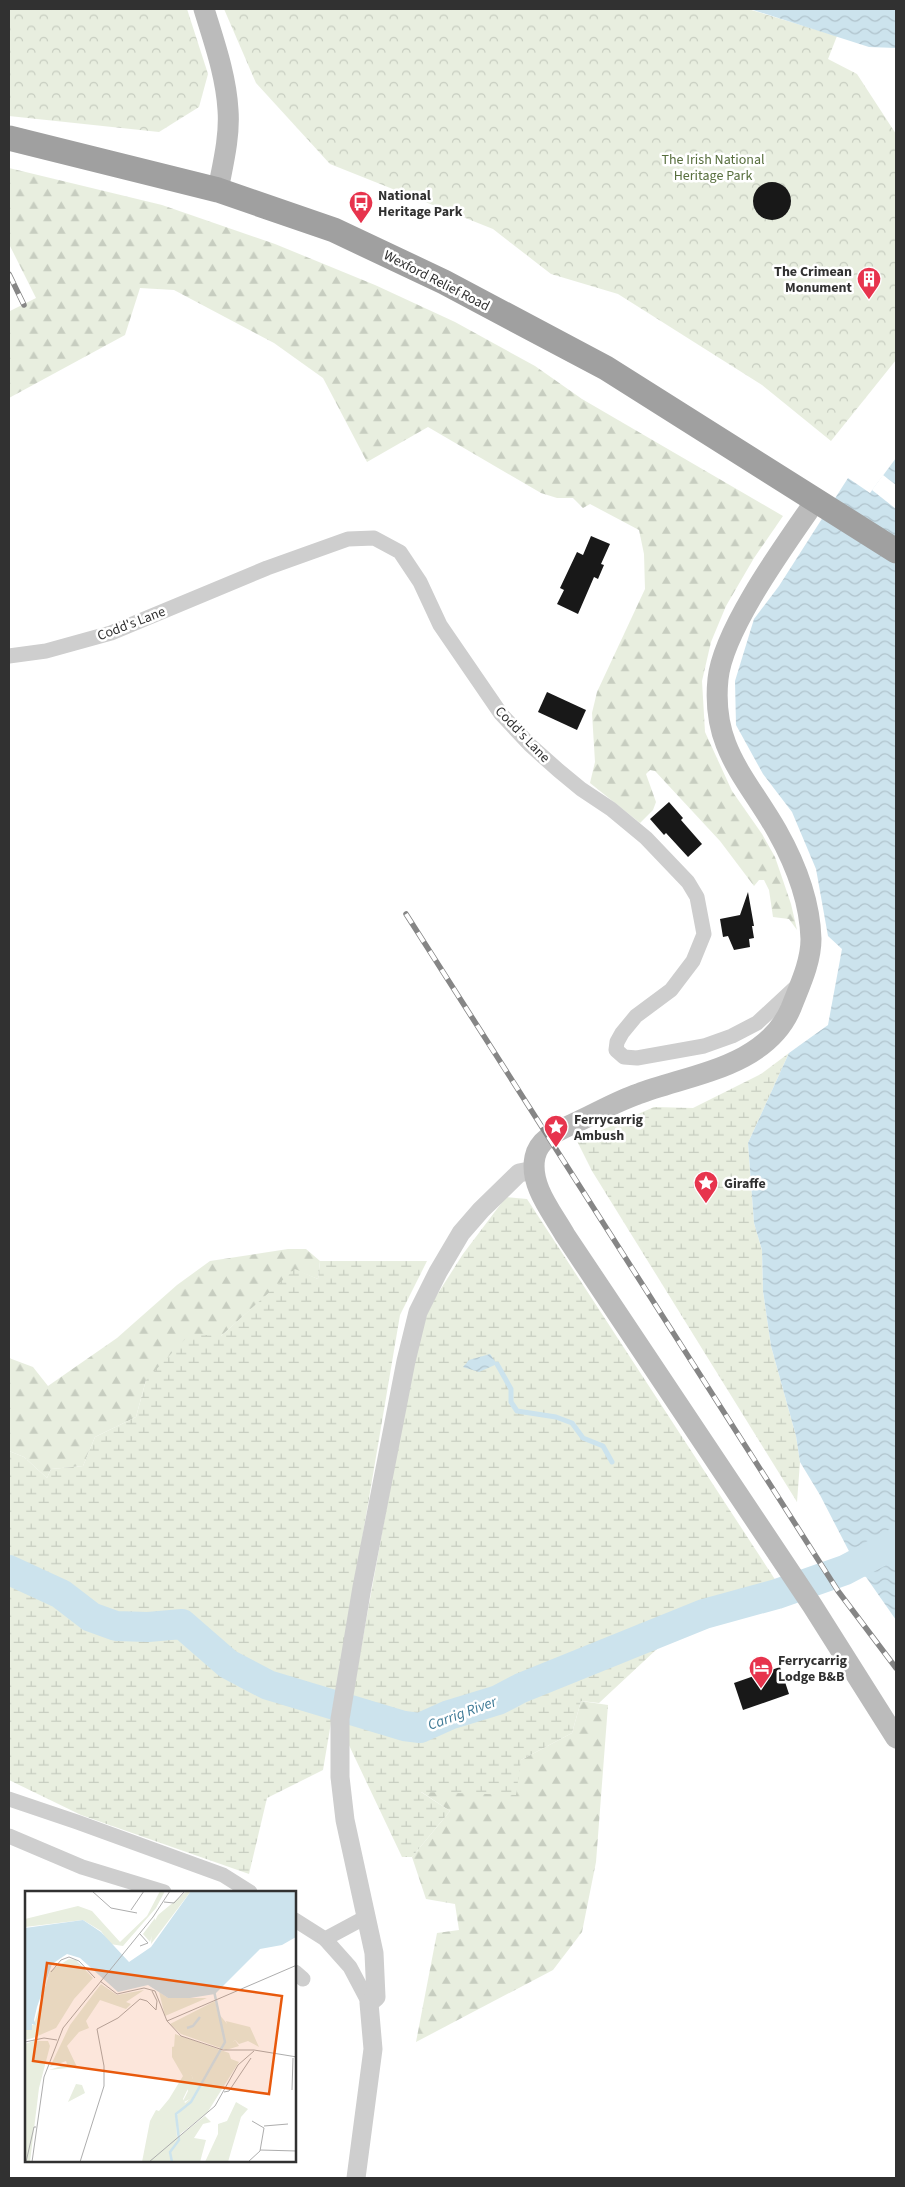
<svg xmlns="http://www.w3.org/2000/svg" width="905" height="2187" font-family="'Source Sans 3',sans-serif">
<defs>
<pattern id="forest-firs" width="22" height="20" patternUnits="userSpaceOnUse" patternTransform="scale(1.25)"><rect width="22" height="20" fill="#e8eedf"/><path d="M5 1l3.5 6h-7zM16 11l3.5 6h-7z" fill="#c7cdc0"/></pattern>
<pattern id="wetland-marsh" width="20" height="14" patternUnits="userSpaceOnUse" patternTransform="scale(1.25)"><rect width="20" height="14" fill="#e8eedf"/><path d="M1 5h8M5 5V1M11 12h8M15 12V8" fill="none" stroke="#c7cdc0"/></pattern>
<pattern id="park-crowns" width="20" height="18" patternUnits="userSpaceOnUse" patternTransform="scale(1.25)"><rect width="20" height="18" fill="#e8eedf"/><path d="M2 6a3 3 0 1 1 6 0M12 15a3 3 0 1 1 6 0" fill="none" stroke="#c7cdc0"/></pattern>
<pattern id="water-waves" width="16" height="10" patternUnits="userSpaceOnUse" patternTransform="scale(1.25)"><rect width="16" height="10" fill="#cce3ed"/><path d="M0 5q4-4 8 0t8 0" fill="none" stroke="#b0c3cc"/></pattern>
</defs>
<rect width="100%" height="100%" fill="#fff"/>
<g fill="url(#forest-firs)">
<path d="M9,168L162,205L275,244L375,285L455,322L535,366L582,399L783,516L754,558L726,606L711,642L702,681L705,732L732,791L762,834L775,857L791,904L797,930L789,919L773,917L769,890L764,880H759L754,886L720,841L655,771L650,770L646,774L656,802L653,810L640,823L590,783L595,762L592,713L597,692L645,589L644,554L639,530L590,504L583,508L573,498H557L541,493L428,427L367,462L323,378L274,343L174,290L140,288L125,335L9,398V308L10,311L36,298L9,244Z"/>
<path d="M288,1249H306L320,1261L318,1279L295,1270L221,1336L146,1380L136,1417L95,1437L83,1466L51,1469L47,1478L24,1457L9,1451V1358L33,1367L48,1386L117,1338L177,1285L210,1261Z"/>
<path d="M581,1701L608,1705L596,1862L582,1932L553,1970L416,2042L437,1933L459,1930L455,1904L426,1899L412,1857L450,1811L420,1791L521,1760L572,1733Z"/>
</g>
<g fill="url(#wetland-marsh)">
<path d="M789,1053L748,1143L754,1223L762,1250L763,1291L771,1346L796,1436L800,1462L797,1502L592,1171L577,1141L654,1107L693,1108L761,1074Z"/>
<path d="M506,1197L527,1199L776,1581L667,1621L658,1648L599,1703L581,1701L572,1733L521,1760L516,1795L421,1792L450,1811L412,1857H402L347,1741L352,1698L414,1357L428,1309L463,1254Z"/>
<path d="M320,1261H427L400,1315L323,1770L267,1798L249,1874L81,1815L9,1780V1451L24,1457L47,1478L51,1469L83,1466L95,1437L136,1417L146,1380L190,1334L221,1336L295,1269L318,1279Z"/>
</g>
<g fill="url(#park-crowns)">
<path d="M9,9H187L208,74L199,107L159,132L9,116Z"/>
<path d="M224,9H748L837,36L828,59L857,74L896,134V360L831,441L762,385L618,294L551,274L493,229L330,164L256,83Z"/>
</g>
<g fill="url(#water-waves)">
<path d="M750,9H896V48L869,47Z"/>
<path d="M896,458V1620L866,1577L845,1570L852,1557L820,1495L800,1462L796,1436L771,1346L763,1291L762,1250L754,1223L748,1143L789,1053L828,1025L842,949L828,936L816,869L792,812L763,774L736,725L735,681L754,619L779,586L848,478L870,493Z"/>
<path d="M490,1354L497,1364L479,1372L463,1367L469,1360Z"/>
</g>
<path fill="#fff" d="M883,475L896,485V509L872,490Z"/>
<g fill="none" stroke-linecap="round" stroke-linejoin="round">
<path stroke="#cce3ed" stroke-width="5" d="M497,1364L511,1389V1402L517,1411L556,1417L572,1423L583,1438L603,1446L612,1462"/>
<path stroke="#cce3ed" stroke-width="30" d="M9,1570L61,1594L91,1617L116,1626L148,1627L182,1624L228,1664L268,1685L404,1726L420,1728L449,1715L498,1700L521,1688L704,1614L777,1594L845,1570L896,1543"/>
</g>
<g fill="#181818">
<circle cx="772" cy="201" r="19"/>
<path d="M591,536L610,544L601,564L604,565L598,579L594,577L578,614L557,604L564,590L560,588L577,552L583,555Z"/>
<path d="M547,692L586,710L577,730L538,712Z"/>
<path d="M669,802L683,818L681,820L702,844L688,857L666,833L664,835L650,819Z"/>
<path d="M748,892L754,926H752L754,938L749,939L750,947L734,950L728,936L723,937L720,919L740,915Z"/>
<path d="M780,1667L789,1694L743,1710L734,1683Z"/>
</g>
<g fill="none" stroke-linecap="round" stroke-linejoin="round">
<g stroke="#cecece" stroke-width="15">
<path d="M9,656L46,651L111,633L267,568L348,539L374,538L400,552L420,582L440,625L501,714L530,745L558,770L581,789L611,809L646,838L688,882L697,897L704,934L693,961L671,990L636,1016L622,1033L617,1042L616,1050L624,1057L637,1058L704,1046L732,1036L757,1023L798,985"/>
<path d="M9,1799L77,1822L223,1875L250,1892"/>
<path d="M9,1836L82,1867L164,1892"/>
<path d="M295,1920L325,1939L350,1967L369,2003"/>
<path d="M325,1939L366,1917"/>
<path d="M295,1972L303,1979"/>
</g>
<path stroke="#cecece" stroke-width="19" d="M356,2178L373,2049L369,2003L376,1997L374,1953L345,1820L340,1777V1719L362,1587L406,1361L418,1312L438,1272L461,1233L481,1210L519,1173L534,1170"/>
<g stroke="#bbb" stroke-width="21">
<path d="M204,9C214,42 226,75 228,110C230,136 223,164 218,190"/>
<path d="M816,500C787,542 723,629 718,679C711,747 746,777 777,831C795,863 810,902 811,939C811,963 799,987 791,1008C766,1067 691,1074 638,1094C617,1101 597,1113 577,1122C561,1130 539,1137 535,1157C529,1185 552,1212 565,1235L812,1605L896,1738"/>
</g>
<path stroke="#a0a0a0" stroke-width="25" d="M9,138L218,190L334,230L444,282L606,368L896,551"/>
<defs>
<g id="rail">
<path d="M9,274L24,305"/>
<path d="M406,914L838,1591L896,1668"/>
</g>
</defs>
<use href="#rail" stroke="#868686" stroke-width="5.5"/>
<use href="#rail" stroke="#fff" stroke-width="4" stroke-dasharray="11" stroke-linecap="butt"/>
</g>
<defs>
<symbol id="bus-pin" viewBox="-11 -11 22 30"><path d="M0 17L-7.5 6A9.5 9.5 0 1 1 7.5 6Z" fill="#e7344d" stroke="#fff"/><path d="M-5-6H5V4H4V6H2V4H-2V6H-4V4H-5ZM-3.5-4V0h7V-4ZM-3.5 1.2v1.5H-2V1.2ZM2 1.2v1.5H3.5V1.2Z" fill="#fff"/></symbol>
<symbol id="building-pin" viewBox="-11 -11 22 30"><path d="M0 17L-7.5 6A9.5 9.5 0 1 1 7.5 6Z" fill="#e7344d" stroke="#fff"/><path d="M-4-6H4V6H1V3H-1V6H-4ZM-2.5-4.3h1.7v1.8h-1.7ZM.8-4.3h1.7v1.8H.8ZM-2.5-1h1.7V.8h-1.7ZM.8-1h1.7V.8H.8Z" fill="#fff"/></symbol>
<symbol id="sight-pin" viewBox="-11 -11 22 30"><path d="M0 17L-7.5 6A9.5 9.5 0 1 1 7.5 6Z" fill="#e7344d" stroke="#fff"/><path d="M0-6L1.8-2.2L6-1.7L2.9 1.2L3.7 5.4L0 3.3L-3.7 5.4L-2.9 1.2L-6-1.7L-1.8-2.2Z" fill="#fff"/></symbol>
<symbol id="hotel-pin" viewBox="-11 -11 22 30"><path d="M0 17L-7.5 6A9.5 9.5 0 1 1 7.5 6Z" fill="#e7344d" stroke="#fff"/><path d="M-6-4.5h1.5V1H6V5H4.5V3h-9V5H-6ZM-4 0a1.8 1.8 0 1 1 3.6 0ZM.5 0V-2.5h3Q6-2.5 6 0Z" fill="#fff"/></symbol>
</defs>
<g fill-rule="evenodd">
<use href="#bus-pin" x="347" y="189" width="28" height="38"/>
<use href="#building-pin" x="855" y="265" width="28" height="38"/>
<use href="#sight-pin" x="542" y="1113" width="28" height="38"/>
<use href="#sight-pin" x="692" y="1169" width="28" height="38"/>
<use href="#hotel-pin" x="747" y="1654" width="28" height="38"/>
</g>
<g text-anchor="middle" stroke-width="5" stroke-linejoin="round" paint-order="stroke">
<g font-size="14" fill="#576e3d" stroke="#fff">
<text x="713" y="164">The Irish National<tspan x="713" dy="16">Heritage Park</tspan></text>
</g>
<g font-size="14" font-weight="bold" fill="#313131" stroke="#fff" text-anchor="start">
<text x="378" y="200">National<tspan x="378" dy="16">Heritage Park</tspan></text>
<text x="852" y="276" text-anchor="end">The Crimean<tspan x="852" dy="16">Monument</tspan></text>
<text x="574" y="1124">Ferrycarrig<tspan x="574" dy="16">Ambush</tspan></text>
<text x="724" y="1188">Giraffe</text>
<text x="778" y="1665">Ferrycarrig<tspan x="778" dy="16">Lodge B&amp;B</tspan></text>
</g>
<g font-size="14" fill="#313131" stroke="#fff">
<text transform="translate(437 280) rotate(27)" y="5">Wexford Relief Road</text>
<text transform="translate(131 623) rotate(-21)" y="5">Codd's Lane</text>
<text transform="translate(523 734) rotate(46)" y="5">Codd's Lane</text>
</g>
<g font-size="15" font-style="italic" fill="#3d7995" stroke="#fff">
<text transform="translate(462 1713) rotate(-20)" y="5">Carrig River</text>
</g>
</g>
<g transform="translate(25 1891)">
<rect width="271" height="271" fill="#fff"/>
<path d="M130,27V35L125,51L118,43Z" fill="#e8eedf"/>
<path d="M135,0H140L131,17L98,55L85,53L76,40L58,29L0,36V28L53,15L67,20L95,51L122,25ZM162,0H166L126,53L127,35L133,24ZM76,93L92,104L119,99L101,111L106,113L101,118L75,109L61,130L64,137L54,141L42,155L52,176L24,179L42,173L41,170L25,176L45,134ZM201,130L225,136L234,156L223,150L214,153L210,149L207,152ZM151,155L168,187L158,208L160,212L168,205L166,211L151,223L152,247L180,225L186,231L178,233L169,247L181,249L175,271H117L125,230L131,219L134,220L144,208L158,185L147,166V156ZM51,193L57,194L60,202L43,211ZM211,211L223,218L216,226L203,271H180L193,243V233L202,230Z" fill="#e8eedf"/>
<path d="M134,101L143,107H182L140,125ZM190,110L193,122L209,141L208,151L210,149L214,155L201,159L156,143L145,133ZM150,143L204,162L206,168L214,171L182,222L154,244L152,224L169,206L157,212L163,200L161,195L168,187L149,157Z" fill="#e8eedf"/>
<path d="M44,68L51,69L68,87L49,108L31,137L8,147L9,150H23L25,155L14,197L5,271H0V153L8,150V147L0,149V139L9,133L25,80Z" fill="#e8eedf"/>
<path d="M166,0H271V46L257,54L235,58L190,103L165,107H143L123,94L93,101L55,67L42,63L27,73L12,116L9,129L11,134L7,133V139H0V37L58,29L76,41L104,71L126,56Z" fill="#cce3ed"/>
<path fill="none" stroke="#cce3ed" stroke-width="2.5" d="M162,137L168,135L175,126M147,271L145,261L154,249L151,223L166,211L200,151L189,100"/>
<path fill="none" stroke="#adadad" stroke-width="1" d="M67,0L86,17L112,22M139,11L149,12L160,0M106,19L119,0M115,55L123,52L115,43M26,81L36,69L44,66L54,70L70,87M75,90L92,103L119,97L130,100L142,130L272,74M142,130L156,145L198,159H229L272,166M0,151L19,147L32,149M267,199L268,167M199,201L204,200L226,167M239,235L263,233M235,259L272,260M1,271L9,236H11M7,271L19,186L38,137L128,26L145,0M55,271L79,195V175L72,138L93,127L115,108L122,110L131,119L132,110L127,100M124,271L190,215L213,174L229,160M223,271L235,260L239,237L227,230"/>
<path fill="#e8590c" fill-opacity="0.15" stroke="#e8590c" stroke-width="2.5" d="M22,72L257,105L244,203L8,170Z"/>
<rect width="271" height="271" fill="none" stroke="#313131" stroke-width="2.5"/>
</g>
<rect width="905" height="2187" fill="none" stroke="#313131" stroke-width="20"/>
</svg>
